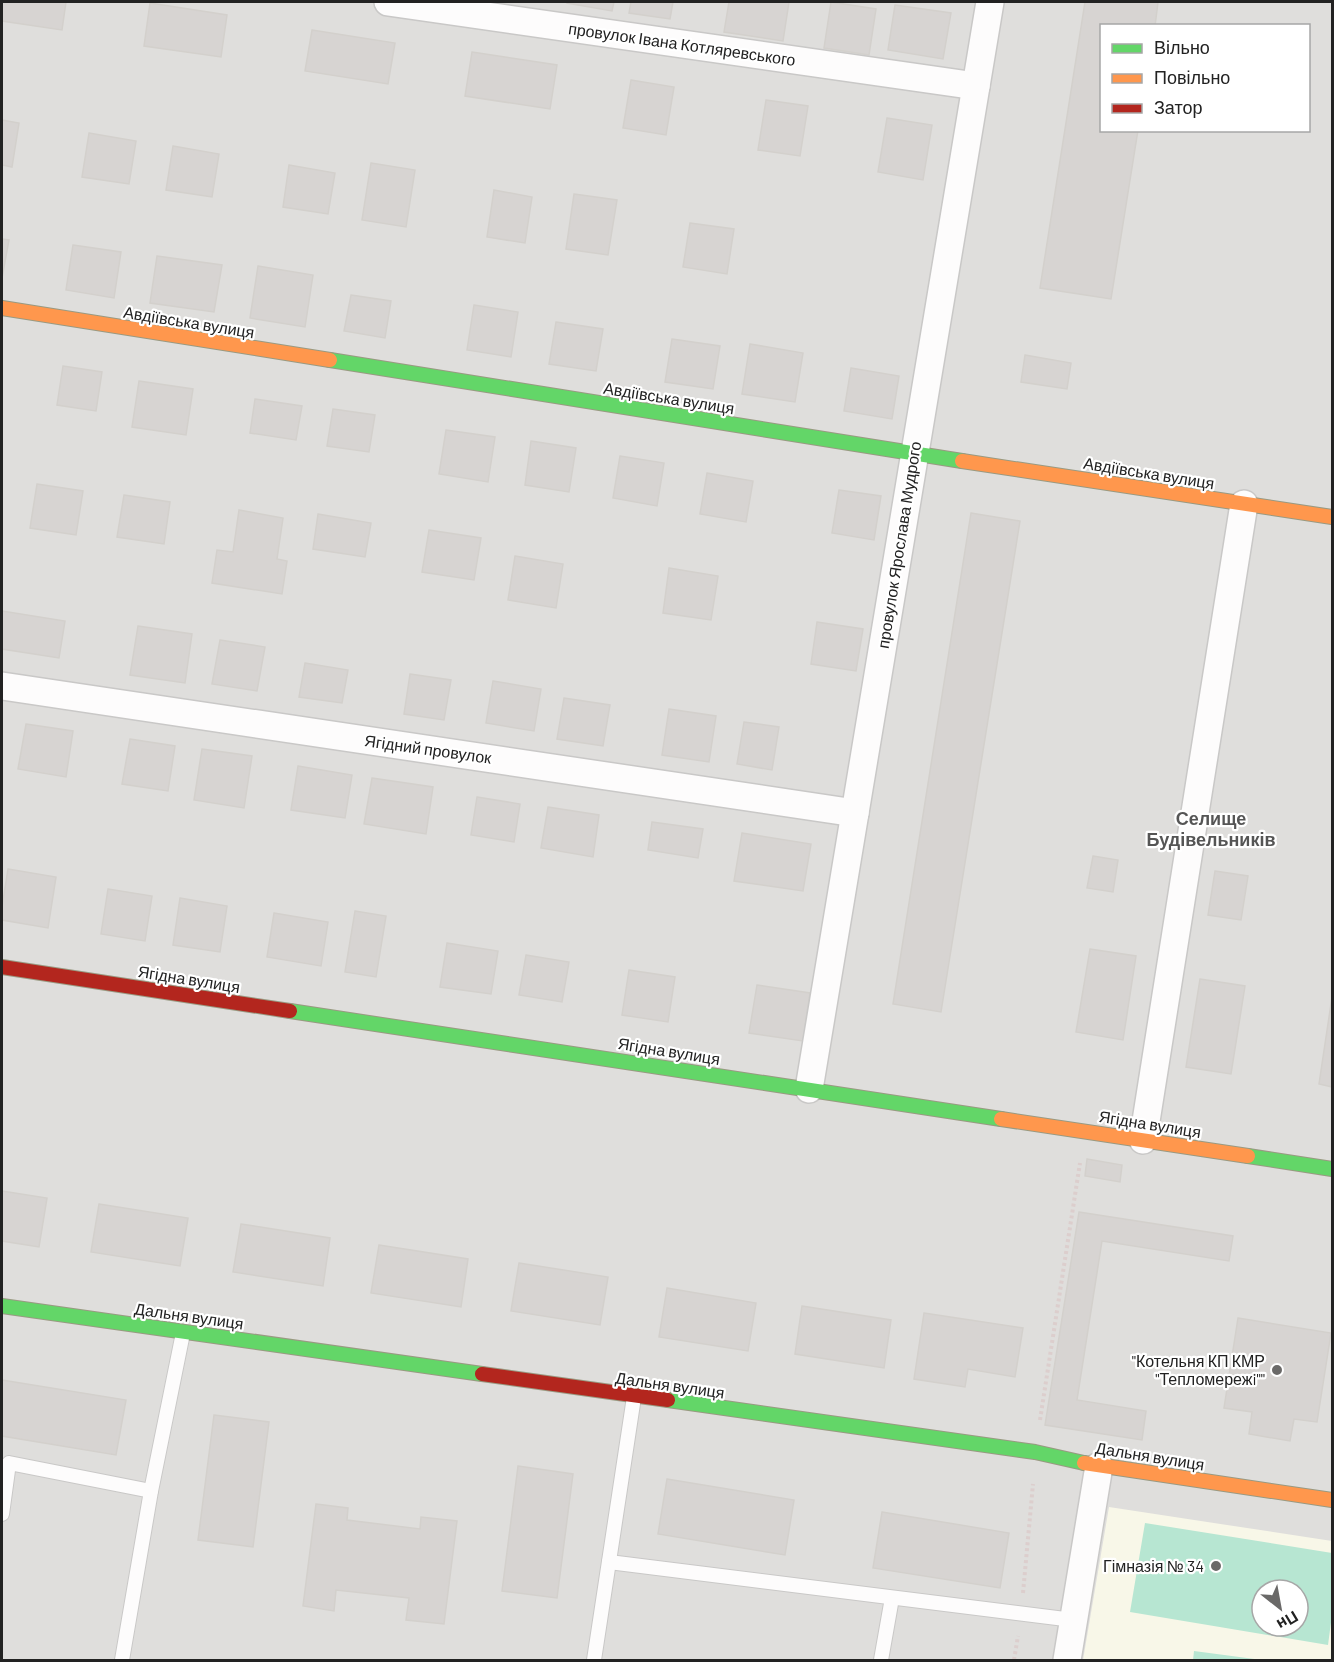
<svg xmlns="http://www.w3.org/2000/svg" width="1334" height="1662" font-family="Barlow,sans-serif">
<rect width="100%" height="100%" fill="#f0eeeb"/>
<path fill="#dfdedc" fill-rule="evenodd" d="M2,2H1332V1660H2ZM1102,26H1308V130H1102ZM1262,1590H1298V1626H1262Z"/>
<path fill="#f8f7e8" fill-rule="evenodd" d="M1109,1507L1332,1541V1660H1083ZM1262,1590H1298V1626H1262Z"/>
<g fill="#b7e6d2" fill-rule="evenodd">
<path d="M1145,1523L1332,1553V1615L1328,1645L1130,1612ZM1262,1590H1298V1626H1262Z"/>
<path d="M1194,1651L1262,1660H1193Z"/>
</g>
<g fill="#d7d4d2" stroke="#d3d0cc" stroke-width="1.5">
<path d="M2,2H66L62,30L2,21Z"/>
<path d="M567,2H614L612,11L567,3Z"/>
<path d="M631,2H673L670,19L629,13Z"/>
<path d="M729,2H789L783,41L724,32Z"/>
<path d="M831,2L876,9L869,55L824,48Z"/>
<path d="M1085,2H1158L1155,26H1102V130H1138L1111,299L1040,288Z"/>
<path d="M150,3L227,15L221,57L144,46Z"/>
<path d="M895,5L951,13L943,59L888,50Z"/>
<path d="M312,30L395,43L388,84L305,71Z"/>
<path d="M472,52L557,65L550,109L465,96Z"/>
<path d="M631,80L674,87L666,135L623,128Z"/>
<path d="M766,100L808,106L800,156L758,150Z"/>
<path d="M887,118L932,125L923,180L878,172Z"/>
<path d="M2,120L19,123L12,167L2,165Z"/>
<path d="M89,133L136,141L129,184L82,177Z"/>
<path d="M173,146L219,154L212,197L166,190Z"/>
<path d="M371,163L415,170L406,227L362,220Z"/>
<path d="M289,165L335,173L328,214L283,207Z"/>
<path d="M494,190L532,197L525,243L487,237Z"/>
<path d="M574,194L617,200L608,255L566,249Z"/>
<path d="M690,223L734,229L727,274L683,267Z"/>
<path d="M2,239L9,240L2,278Z"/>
<path d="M73,245L121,252L114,298L66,290Z"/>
<path d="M157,256L222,265L214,312L150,303Z"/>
<path d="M258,266L313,275L305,327L250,318Z"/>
<path d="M351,295L391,301L385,338L344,331Z"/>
<path d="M474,305L518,312L511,357L467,350Z"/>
<path d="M556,322L603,329L596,371L549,364Z"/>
<path d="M672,339L720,346L713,389L665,382Z"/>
<path d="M750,344L803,353L795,402L742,394Z"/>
<path d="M1025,355L1071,363L1067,389L1021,382Z"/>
<path d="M63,366L102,372L96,411L57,405Z"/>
<path d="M851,368L899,376L892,419L844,411Z"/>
<path d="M139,381L193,389L186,435L132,427Z"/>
<path d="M255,399L302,406L296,440L250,433Z"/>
<path d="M333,409L375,415L369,452L327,446Z"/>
<path d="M446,430L495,437L488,482L439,474Z"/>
<path d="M531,441L576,448L569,492L525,485Z"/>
<path d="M620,456L664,463L657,506L613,498Z"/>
<path d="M707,473L753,481L746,522L700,514Z"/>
<path d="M37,484L83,491L76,535L30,528Z"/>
<path d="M839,490L881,496L874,540L832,533Z"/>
<path d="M124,495L170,502L164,544L117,537Z"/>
<path d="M239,510L283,518L277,559L287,561L282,594L212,583L217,550L233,552Z"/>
<path d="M971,513L1020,521L941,1012L893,1004Z"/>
<path d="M318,514L371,523L365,557L313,549Z"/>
<path d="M429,530L481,538L474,580L422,572Z"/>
<path d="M515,556L563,564L556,608L508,600Z"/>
<path d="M669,568L718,576L711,620L663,613Z"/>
<path d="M2,611L65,621L59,658L2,649Z"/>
<path d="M817,622L863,629L856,671L811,664Z"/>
<path d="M138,626L192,634L185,683L130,675Z"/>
<path d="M220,640L265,647L257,691L212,684Z"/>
<path d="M305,663L348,670L342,703L299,697Z"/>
<path d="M410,674L451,680L444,720L404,714Z"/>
<path d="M493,681L541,689L534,731L486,723Z"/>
<path d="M564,698L610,705L603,746L557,739Z"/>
<path d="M669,709L716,716L709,762L662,755Z"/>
<path d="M744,722L779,727L772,770L737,764Z"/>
<path d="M26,724L73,731L66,777L18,769Z"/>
<path d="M130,739L175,746L168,791L122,784Z"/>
<path d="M202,749L252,756L244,808L194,800Z"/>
<path d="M298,766L352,775L345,818L291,810Z"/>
<path d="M372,778L433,787L426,834L364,824Z"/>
<path d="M477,797L520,804L514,842L471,835Z"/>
<path d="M548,807L599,815L593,857L541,848Z"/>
<path d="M652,822L703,829L698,858L648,850Z"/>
<path d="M742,833L811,844L803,891L734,881Z"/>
<path d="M1093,856L1118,860L1113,892L1087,888Z"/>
<path d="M8,869L56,877L48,928L2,920V907Z"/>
<path d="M1215,871L1248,876L1241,920L1208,915Z"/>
<path d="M108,889L152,896L145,941L101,934Z"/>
<path d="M180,898L227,906L220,952L173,945Z"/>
<path d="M355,911L386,916L376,977L345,972Z"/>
<path d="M274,913L328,922L321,966L267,957Z"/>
<path d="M447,943L498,951L491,994L440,987Z"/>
<path d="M1090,949L1136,956L1123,1040L1076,1032Z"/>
<path d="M526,955L569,962L562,1002L519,995Z"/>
<path d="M629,970L675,977L668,1022L622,1015Z"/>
<path d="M1200,979L1245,986L1231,1074L1186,1067Z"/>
<path d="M757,985L810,993L803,1041L749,1033Z"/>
<path d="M1332,997V1087L1319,1084Z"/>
<path d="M1087,1159L1122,1165L1120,1182L1085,1176Z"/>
<path d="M2,1191L47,1198L39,1247L2,1241Z"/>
<path d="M99,1204L188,1218L180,1266L91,1252Z"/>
<path d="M1079,1212L1233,1236L1229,1261L1102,1241L1077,1400L1146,1411L1142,1440L1045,1425Z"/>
<path d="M241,1224L330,1238L323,1286L233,1272Z"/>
<path d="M379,1245L468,1259L461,1307L371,1293Z"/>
<path d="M519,1263L608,1277L600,1325L511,1311Z"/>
<path d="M667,1288L756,1303L748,1351L659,1337Z"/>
<path d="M802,1306L891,1320L884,1368L795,1354Z"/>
<path d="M924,1313L1023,1328L1015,1377L968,1369L965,1387L914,1379Z"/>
<path d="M1238,1318L1331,1333L1317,1422L1294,1419L1290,1441L1249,1434L1252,1412L1224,1408Z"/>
<path d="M2,1380L126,1400L116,1455L2,1436Z"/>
<path d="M214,1415L269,1422L253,1547L198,1540Z"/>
<path d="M518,1466L573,1474L557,1598L502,1591Z"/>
<path d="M667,1479L794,1500L785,1555L658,1534Z"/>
<path d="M316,1504L348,1508L347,1520L420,1529L421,1517L457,1521L444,1624L406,1620L409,1598L336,1590L334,1611L303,1606Z"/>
<path d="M882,1512L1009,1533L1000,1588L873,1568Z"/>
</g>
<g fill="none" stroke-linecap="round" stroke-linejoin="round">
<defs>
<g id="lane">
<path d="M2,1514L9,1463L151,1491"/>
<path d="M609,1562L1073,1620"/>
<path d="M122,1660L151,1491L183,1333"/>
<path d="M594,1660L634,1397"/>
<path d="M881,1660L892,1598"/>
</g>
<g id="street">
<path d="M388,2L976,86"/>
<path d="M2,686L855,813"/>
<path d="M809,1089L990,2"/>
<path d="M1143,1140L1244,504"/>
<path d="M1067,1660L1099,1466"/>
</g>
<g id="fast">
<path d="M330,360L962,461"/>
<path d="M290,1011L1001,1119"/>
<path d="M1248,1156L1332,1169"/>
<path d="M2,1306L482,1374"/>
<path d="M668,1400L1035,1452L1084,1463"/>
</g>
<g id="slow">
<path d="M2,308L330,360"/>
<path d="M962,461L1332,517"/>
<path d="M1001,1119L1248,1156"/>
<path d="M1084,1463L1332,1500"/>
</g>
<g id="jam">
<path d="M2,967L290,1011"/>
<path d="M482,1374L668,1400"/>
</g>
</defs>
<use href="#lane" stroke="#c9c8c7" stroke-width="16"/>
<use href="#street" stroke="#c9c8c7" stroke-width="30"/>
<use href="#fast" stroke="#999a82" stroke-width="16"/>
<use href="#slow" stroke="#999a82" stroke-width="16"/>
<use href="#jam" stroke="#999a82" stroke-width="16"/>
<g stroke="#dccecd" stroke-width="4" stroke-dasharray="3 3" stroke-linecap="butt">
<path d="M1040,1420L1080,1163"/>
<path d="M1023,1593L1033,1484"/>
<path d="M1014,1660L1018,1636"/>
</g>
<use href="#lane" stroke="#fdfcfc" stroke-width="14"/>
<use href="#street" stroke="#fdfcfc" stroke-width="27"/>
<use href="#fast" stroke="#63d668" stroke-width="14"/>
<use href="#slow" stroke="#ff974d" stroke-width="14"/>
<use href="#jam" stroke="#b3261e" stroke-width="14"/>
</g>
<g fill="#6a6968" stroke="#fff" stroke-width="2">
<circle cx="1277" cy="1370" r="6"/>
<circle cx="1216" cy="1566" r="6"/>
</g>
<g text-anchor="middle" stroke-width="4.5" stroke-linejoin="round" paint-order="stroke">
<g font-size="16" fill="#222" stroke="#fff">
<text transform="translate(682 44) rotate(8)" y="6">провулок Івана Котляревського</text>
<text transform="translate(189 322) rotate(9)" y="6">Авдіївська вулиця</text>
<text transform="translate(669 398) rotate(9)" y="6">Авдіївська вулиця</text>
<text transform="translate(1149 473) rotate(9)" y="6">Авдіївська вулиця</text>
<text transform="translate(899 545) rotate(-81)" y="6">провулок Ярослава Мудрого</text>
<text transform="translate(428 749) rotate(8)" y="6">Ягідний провулок</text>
<text transform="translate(189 979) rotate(9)" y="6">Ягідна вулиця</text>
<text transform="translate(669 1051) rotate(9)" y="6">Ягідна вулиця</text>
<text transform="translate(1150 1124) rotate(9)" y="6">Ягідна вулиця</text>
<text transform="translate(189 1316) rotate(8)" y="6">Дальня вулиця</text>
<text transform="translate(670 1385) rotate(8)" y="6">Дальня вулиця</text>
<text transform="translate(1150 1456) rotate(9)" y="6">Дальня вулиця</text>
</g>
<g font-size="16" fill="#222" stroke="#fff" text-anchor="end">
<text x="1265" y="1367">"Котельня КП КМР<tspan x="1265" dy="18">"Тепломережi""</tspan></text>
<text x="1204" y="1572">Гімназія № 34</text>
</g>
<g font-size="18" font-weight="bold" fill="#555" stroke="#fff">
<text x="1211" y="825">Селище<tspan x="1211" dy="21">Будівельників</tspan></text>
</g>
</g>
<rect width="1334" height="1662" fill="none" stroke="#222222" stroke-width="6"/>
<rect x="1100" y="24" width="210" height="108" fill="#ffffff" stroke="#a7a7a7" stroke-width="1.5"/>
<rect x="1112" y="44" width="30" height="9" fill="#63d668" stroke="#a7a7a7" stroke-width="1.5"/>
<text x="1154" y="54" font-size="18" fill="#222222">Вільно</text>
<rect x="1112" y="74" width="30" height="9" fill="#ff974d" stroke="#a7a7a7" stroke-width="1.5"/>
<text x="1154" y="84" font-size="18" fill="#222222">Повільно</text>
<rect x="1112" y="104" width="30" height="9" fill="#b3261e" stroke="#a7a7a7" stroke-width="1.5"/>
<text x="1154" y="114" font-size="18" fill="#222222">Затор</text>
<g transform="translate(1280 1608) rotate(149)"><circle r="28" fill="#ffffff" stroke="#a7a7a7" stroke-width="1.5"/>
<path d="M0-4.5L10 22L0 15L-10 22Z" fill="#6a6968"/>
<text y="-9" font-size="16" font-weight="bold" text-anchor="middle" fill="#222222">Пн</text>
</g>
</svg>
